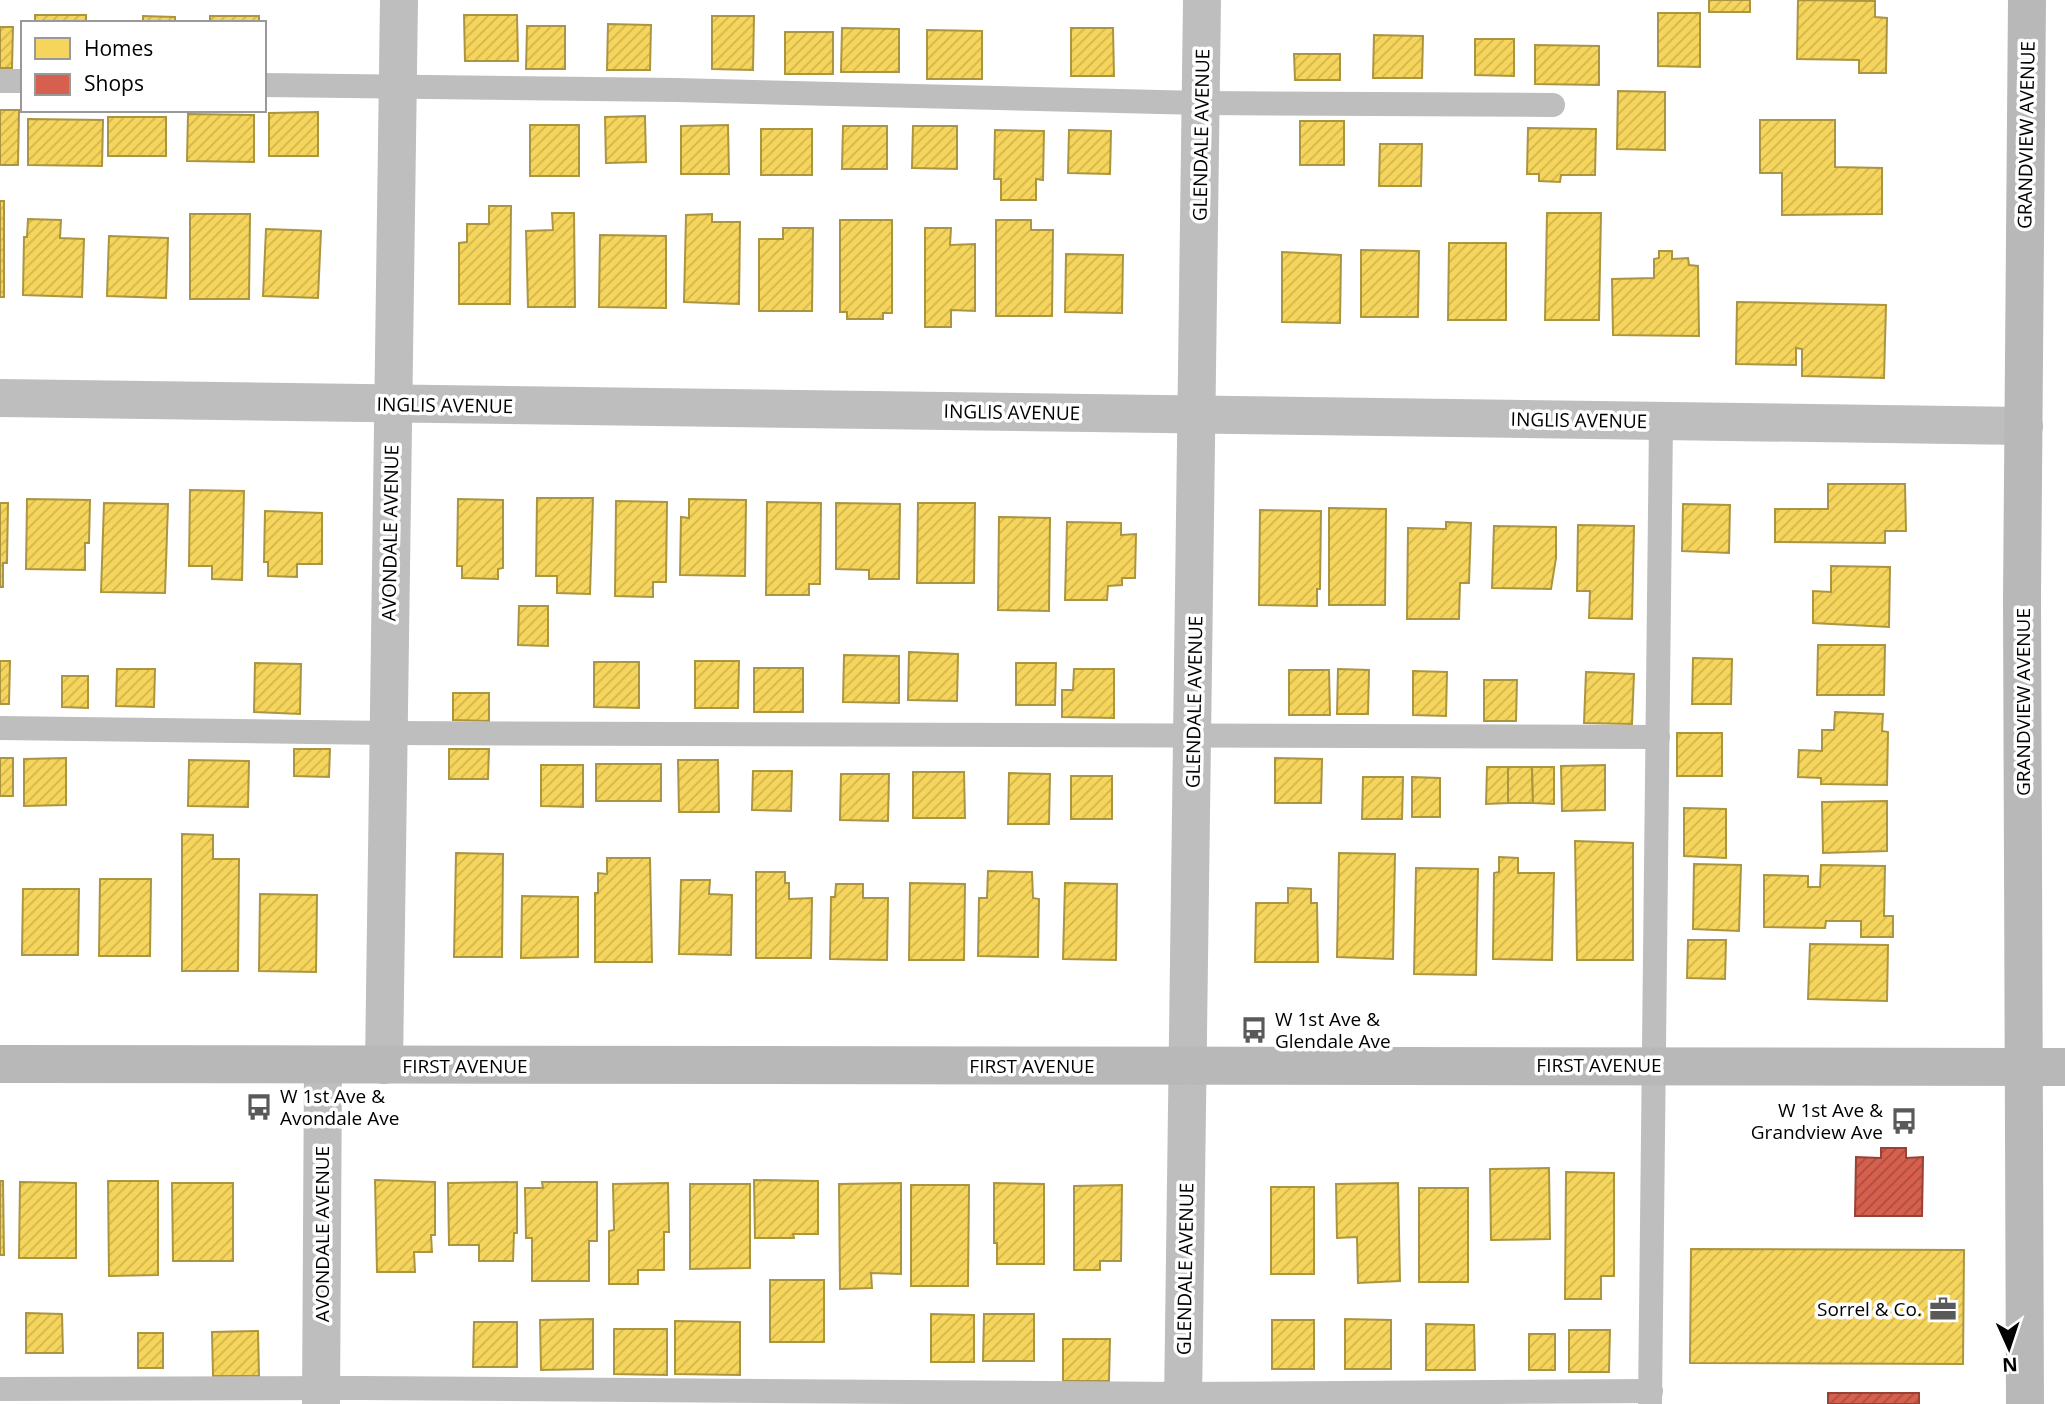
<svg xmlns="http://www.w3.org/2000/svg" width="2065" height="1404" font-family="'Open Sans',sans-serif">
<defs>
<pattern id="homes-hatch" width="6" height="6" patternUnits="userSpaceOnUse" patternTransform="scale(1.75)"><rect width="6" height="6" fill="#f6d55c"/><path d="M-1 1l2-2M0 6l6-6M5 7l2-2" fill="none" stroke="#d1b54e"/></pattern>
<pattern id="shops-hatch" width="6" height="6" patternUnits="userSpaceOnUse" patternTransform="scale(1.75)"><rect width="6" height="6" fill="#d6604d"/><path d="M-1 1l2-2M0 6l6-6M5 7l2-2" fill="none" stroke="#ab4d3e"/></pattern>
</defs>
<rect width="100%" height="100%" fill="#fff"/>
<g fill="url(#homes-hatch)" stroke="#ac9540" stroke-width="2">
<rect x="1709" y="0" width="41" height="12"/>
<path d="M1798,0L1875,1V17L1887,18L1886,73H1859V60L1797,59Z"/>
<path d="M1658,13H1700V67L1658,66Z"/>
<rect x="35" y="15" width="51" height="8"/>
<path d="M464,15H517L518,61H465Z"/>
<path d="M143,16L175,17V23H143Z"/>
<rect x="210" y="16" width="49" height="7"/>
<path d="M712,16H754L753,70L712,69Z"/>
<path d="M608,24L651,25L650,70H607Z"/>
<path d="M527,26H565V69H526Z"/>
<path d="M0,27H13L12,68H0Z"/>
<path d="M842,28L899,29V72H841Z"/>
<path d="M1071,28H1113L1114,76H1071Z"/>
<path d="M927,30L982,31V79H927Z"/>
<rect x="785" y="32" width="48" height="42"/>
<path d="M1374,35L1423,36L1422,78H1373Z"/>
<path d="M1475,39H1514V76L1475,75Z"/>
<path d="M1535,45L1599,46V85L1535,84Z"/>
<path d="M1294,54H1340V80H1295Z"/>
<path d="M1618,91L1665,92V150L1617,149Z"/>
<path d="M0,110H19L18,165H0Z"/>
<path d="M318,112V156H269V113Z"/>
<path d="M188,114L254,115V162L187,161Z"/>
<path d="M645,116L646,162L606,163L605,117Z"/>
<rect x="108" y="117" width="58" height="39"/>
<path d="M28,119L103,120L102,166L28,165Z"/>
<path d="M1760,120H1835V167L1882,168V214L1782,215V173H1760Z"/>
<rect x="1300" y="121" width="44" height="44"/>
<rect x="530" y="125" width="49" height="51"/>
<path d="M728,125L729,174H681V126Z"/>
<path d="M843,126H887V169H842Z"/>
<path d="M913,126H957V169L912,168Z"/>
<path d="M1528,128L1596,129L1595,175H1561L1560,182L1539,181V174H1527Z"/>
<rect x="761" y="129" width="51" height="46"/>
<path d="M995,130L1044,131L1043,180L1036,179V200H1001V179H994Z"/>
<path d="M1069,130L1111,131L1110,174L1068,173Z"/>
<path d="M1380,144H1422L1421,186H1379Z"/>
<rect x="0" y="201" width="4" height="96"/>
<path d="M489,206H511L510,304H459V243L467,242V224H489Z"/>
<path d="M552,213H574L575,307H528L526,231L553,230Z"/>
<path d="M1547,213H1601L1599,320H1545Z"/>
<path d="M190,214H250L249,299H190Z"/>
<path d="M712,214V222H740L739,304L684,302L686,215Z"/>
<path d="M28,219L61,220L60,238L84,239L82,297L23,295L24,237H27Z"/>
<path d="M840,220H892V313H883V319H847V312H840Z"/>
<path d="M996,220H1031V230H1053L1052,316H996Z"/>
<path d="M783,228H813L812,311H759V239H783Z"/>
<path d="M925,228H951L950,245L975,244V311L951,310V327H925Z"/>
<path d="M266,229L321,231L318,298L263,296Z"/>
<path d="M600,235L666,236V308L599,307Z"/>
<path d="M109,236L168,238L166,298L107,296Z"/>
<path d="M1449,243H1506V320H1448Z"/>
<path d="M1361,250L1419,251L1418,317H1361Z"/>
<path d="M1659,251H1672V259L1688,258L1689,265L1698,266L1699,336L1613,335L1612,279L1654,278V259L1659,258Z"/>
<path d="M1282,252L1341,255L1340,323L1282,322Z"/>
<path d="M1066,254L1123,255L1122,313L1065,312Z"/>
<path d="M1737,302L1886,305L1884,378L1802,376V349L1796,348V365L1736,364Z"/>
<path d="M1828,484H1905L1906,531H1885V543L1775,542V509H1828Z"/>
<path d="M190,490L244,491L242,580L212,579V566H189Z"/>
<path d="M537,498H593L590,594L557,593V576H536Z"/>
<path d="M27,499L90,500L89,543H85V570L26,569Z"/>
<path d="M458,499L503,500V568L498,569V579L462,578V566H457Z"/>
<path d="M689,499L746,500L745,576L680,575L681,517L689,518Z"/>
<path d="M616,501L667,502L666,582H653V597L615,596Z"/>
<path d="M767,502L821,503L820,584H809V595H766Z"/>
<path d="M0,503H8L7,563H3V587H0Z"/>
<path d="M104,503L168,504L165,593L101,592Z"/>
<path d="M836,503L900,504L899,579H869V570L836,569Z"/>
<path d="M918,503H975L974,583H917Z"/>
<path d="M1683,504L1730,505L1729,553L1682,551Z"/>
<path d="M1329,508L1386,509L1385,605H1329Z"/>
<path d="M1260,510L1321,511L1320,589H1317V606L1259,605Z"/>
<path d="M265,511L322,513V564H297V577L268,576V562H264Z"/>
<path d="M999,517L1050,518L1049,611L998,610Z"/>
<path d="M1067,522L1121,523V535L1136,534L1135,578H1122V585L1108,586L1107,600H1065Z"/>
<path d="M1446,522L1471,523L1469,583H1460L1459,619H1407L1408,528L1446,529Z"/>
<path d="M1578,525L1634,526L1632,619L1589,618L1590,591H1577Z"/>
<path d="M1494,526L1556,527V558L1551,589L1492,588Z"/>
<path d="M1831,566L1890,567L1889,627L1813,623V591L1831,592Z"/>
<path d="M519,606H548V646L518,645Z"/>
<path d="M1818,645H1885L1884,695H1817Z"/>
<path d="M909,652L958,654L957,701L908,700Z"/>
<path d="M844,655L899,656V703L843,702Z"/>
<path d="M1693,658L1732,659L1731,704H1692Z"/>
<path d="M0,661H10L9,704H0Z"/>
<path d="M695,661H739L738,708H695Z"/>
<path d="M594,662H639V708L594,707Z"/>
<path d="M255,663L301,664L300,714L254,712Z"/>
<path d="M1016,663H1056L1055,705H1016Z"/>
<rect x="754" y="668" width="49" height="44"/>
<path d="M117,669H155L154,707L116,706Z"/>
<path d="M1074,669H1114V718L1062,717V690H1073Z"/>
<path d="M1338,669L1369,670L1368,714H1337Z"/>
<path d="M1289,670H1329L1330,715H1289Z"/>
<path d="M1413,671L1447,672L1446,716L1413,715Z"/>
<path d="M1586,672L1634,674L1632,724L1584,723Z"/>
<path d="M62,676H88V708L62,707Z"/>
<path d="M1484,680H1517L1516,721H1484Z"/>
<path d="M453,693H489V721L453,720Z"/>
<path d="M1835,712L1883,714L1882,731L1888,732L1887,785L1821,784V778L1798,777L1799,750L1822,751V730H1834Z"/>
<rect x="1677" y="733" width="45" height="43"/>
<path d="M294,749H330L329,777L294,776Z"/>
<path d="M449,749H489L488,779H449Z"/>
<rect x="0" y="758" width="13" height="38"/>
<path d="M66,758V805L24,806V759Z"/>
<path d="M1275,758L1322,759L1321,803H1275Z"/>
<path d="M189,760L249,761L248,807L188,806Z"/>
<path d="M678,760H718L719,812H679Z"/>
<rect x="596" y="764" width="65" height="37"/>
<path d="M541,765H583V807L541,806Z"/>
<path d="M1605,765V810L1562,811L1561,766Z"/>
<path d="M1487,767H1508V803L1486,804Z"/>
<path d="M1508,767H1532L1533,803H1508Z"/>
<path d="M1532,767H1554V804L1533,803Z"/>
<path d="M753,771H792L791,811L752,810Z"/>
<path d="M913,772H964L965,818H913Z"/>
<path d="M1009,773L1050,774L1049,824H1008Z"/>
<path d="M841,774H889L888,821L840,820Z"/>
<rect x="1071" y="776" width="41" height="43"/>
<path d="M1363,777H1403L1402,819H1362Z"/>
<path d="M1412,777L1440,778V817H1412Z"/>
<path d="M1887,801V851L1823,853L1822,802Z"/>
<path d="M1684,808L1726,809V858L1684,856Z"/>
<path d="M182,834L213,835V859H239L238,971H182Z"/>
<path d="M1575,841L1633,843V960H1577Z"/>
<path d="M456,853L503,854L502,957H454Z"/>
<path d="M1339,853L1395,854L1393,959L1337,957Z"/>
<path d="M1499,857L1518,858V873H1554L1552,960L1493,959L1494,873L1499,872Z"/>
<path d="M607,858H650L652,962H595V893H598V873L607,874Z"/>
<path d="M1694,864L1741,865L1739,931L1693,929Z"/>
<path d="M1821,865L1885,866L1884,916H1893V937H1861V921H1826L1825,928L1764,927V875L1808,876V887H1820Z"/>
<path d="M1416,868L1478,869L1476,975L1414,974Z"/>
<path d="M988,871L1032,872L1033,898L1039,899L1038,957L978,956L979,898H987Z"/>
<path d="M756,872H785V883H789V899L812,898L811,958H756Z"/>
<path d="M100,879H151L150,956H99Z"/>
<path d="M681,880H710L709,894L732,895L731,955L679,954Z"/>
<path d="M910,883L965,884L964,960H909Z"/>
<path d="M1065,883L1117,884L1116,960L1063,959Z"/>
<path d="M836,884H863V898H888L887,960L830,959L831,897H835Z"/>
<path d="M1288,888L1311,889V903H1317L1318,962H1255L1256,903H1288Z"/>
<path d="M23,889H79L78,955H22Z"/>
<path d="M260,894L317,895L316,972L259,971Z"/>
<path d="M522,896L578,897V957L521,958Z"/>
<path d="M1688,940H1726L1725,979L1687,978Z"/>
<path d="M1810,944L1888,945L1887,1001L1808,999Z"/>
<path d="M1549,1168L1550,1239L1491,1240L1490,1169Z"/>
<path d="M1566,1172L1614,1173V1276H1601V1299H1565Z"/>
<path d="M375,1180L435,1182V1235H431L432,1252H414L415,1272H377Z"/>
<path d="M754,1180L818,1181V1234H793L794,1238H755Z"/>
<path d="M0,1181H3L4,1255H0Z"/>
<path d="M108,1181H158V1275L109,1276Z"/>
<path d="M20,1182L76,1183V1258H19Z"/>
<path d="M517,1182V1233H514L513,1261H479V1245H449L448,1183Z"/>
<path d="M542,1182H597V1241H589V1281H532V1238H526L525,1188H543Z"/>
<path d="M172,1183H233V1261H173Z"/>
<path d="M668,1183L669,1232H664V1270H638V1284H609V1231L614,1230L613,1184Z"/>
<path d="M901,1183V1274L871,1273L872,1288L840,1289L839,1184Z"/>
<path d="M994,1183L1044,1184V1264H997V1243H994Z"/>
<path d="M1398,1183L1400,1281L1358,1283L1357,1237L1337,1238L1336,1184Z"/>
<path d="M690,1184H750V1268L690,1269Z"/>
<path d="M911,1185H969L968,1286H911Z"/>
<path d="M1122,1185L1121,1261H1100V1270H1074V1186Z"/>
<rect x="1271" y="1187" width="43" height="87"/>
<rect x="1419" y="1188" width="49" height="94"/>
<path d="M1691,1249L1964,1250L1963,1364L1690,1363Z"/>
<rect x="770" y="1280" width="54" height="62"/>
<path d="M26,1313L62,1314L63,1353H26Z"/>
<path d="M931,1314L974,1315V1362H931Z"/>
<path d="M984,1314H1034V1361H983Z"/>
<path d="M593,1319V1369L541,1370L540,1320Z"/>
<path d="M1345,1319L1391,1320V1369H1345Z"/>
<rect x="1272" y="1320" width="42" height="49"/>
<path d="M675,1321L740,1322V1375L675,1374Z"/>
<path d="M474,1322H517V1367H473Z"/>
<path d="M1426,1324L1474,1325L1475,1370H1426Z"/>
<path d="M614,1329H667V1375L614,1374Z"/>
<path d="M1569,1330H1610L1609,1372H1569Z"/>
<path d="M258,1331L259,1376H213L212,1332Z"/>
<rect x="138" y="1333" width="25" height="35"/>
<rect x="1529" y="1334" width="26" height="36"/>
<path d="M1063,1339H1110L1109,1381H1063Z"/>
</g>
<g fill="url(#shops-hatch)" stroke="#964336" stroke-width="2">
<path d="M1881,1148H1906V1158L1923,1157L1922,1216H1855L1856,1157L1881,1158Z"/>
<rect x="1828" y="1393" width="91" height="11"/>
</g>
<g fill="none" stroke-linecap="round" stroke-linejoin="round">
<g stroke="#bebebe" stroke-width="24">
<path d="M0,81H23"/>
<path d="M264,85L676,90L1201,103L1553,105"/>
<path d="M0,728L388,733L1658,737"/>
<path d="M0,1389L360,1388L1183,1394L1651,1391"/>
<path d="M1650,1404L1661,421"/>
</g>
<g stroke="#bebebe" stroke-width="38">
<path d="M0,398L2024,426"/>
<path d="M384,1065L399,0"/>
<path d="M321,1404L323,1065"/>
<path d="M1183,1404L1202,0"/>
</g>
<g stroke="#b8b8b8" stroke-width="38">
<path d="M0,1064L2065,1067"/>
<path d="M2025,1404L2022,598L2027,0"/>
</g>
</g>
<defs>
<symbol id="bus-bare" viewBox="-9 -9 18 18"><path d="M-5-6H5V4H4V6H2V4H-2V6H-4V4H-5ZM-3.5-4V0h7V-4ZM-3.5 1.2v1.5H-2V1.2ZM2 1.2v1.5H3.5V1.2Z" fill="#595959" stroke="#fff" stroke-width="2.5" paint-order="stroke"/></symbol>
<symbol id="office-bare" viewBox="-9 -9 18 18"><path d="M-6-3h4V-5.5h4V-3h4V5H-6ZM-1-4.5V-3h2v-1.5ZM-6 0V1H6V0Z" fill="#595959" stroke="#fff" stroke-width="2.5" paint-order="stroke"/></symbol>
</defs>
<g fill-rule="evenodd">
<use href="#bus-bare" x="1235" y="1011" width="38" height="38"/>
<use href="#bus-bare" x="240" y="1088" width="38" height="38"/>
<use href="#bus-bare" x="1885" y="1102" width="38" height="38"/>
<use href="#office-bare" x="1924" y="1290" width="38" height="38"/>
</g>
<g text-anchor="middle" stroke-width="7" stroke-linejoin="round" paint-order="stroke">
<g font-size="19" fill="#000" stroke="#fff">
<text transform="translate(1201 135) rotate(-89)" y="7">GLENDALE AVENUE</text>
<text transform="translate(2026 135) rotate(-89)" y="7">GRANDVIEW AVENUE</text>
<text transform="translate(445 405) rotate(1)" y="7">INGLIS AVENUE</text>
<text transform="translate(1012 412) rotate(1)" y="7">INGLIS AVENUE</text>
<text transform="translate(1579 420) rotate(1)" y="7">INGLIS AVENUE</text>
<text transform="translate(390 533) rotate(-89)" y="7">AVONDALE AVENUE</text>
<text transform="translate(1194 702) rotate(-89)" y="7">GLENDALE AVENUE</text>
<text transform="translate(2023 702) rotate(-90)" y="7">GRANDVIEW AVENUE</text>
<text x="1599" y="1072">FIRST AVENUE</text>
<text x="465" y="1073">FIRST AVENUE</text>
<text x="1032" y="1073">FIRST AVENUE</text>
<text transform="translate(322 1234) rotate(-90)" y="7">AVONDALE AVENUE</text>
<text transform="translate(1185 1269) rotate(-89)" y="7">GLENDALE AVENUE</text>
</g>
<g font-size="19" fill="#000" stroke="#fff" text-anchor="start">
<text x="1275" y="1026">W 1st Ave &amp;<tspan x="1275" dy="22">Glendale Ave</tspan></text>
<text x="280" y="1103">W 1st Ave &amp;<tspan x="280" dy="22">Avondale Ave</tspan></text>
<text x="1883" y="1117" text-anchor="end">W 1st Ave &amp;<tspan x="1883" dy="22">Grandview Ave</tspan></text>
<text x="1922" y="1316" text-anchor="end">Sorrel &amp; Co.</text>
</g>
</g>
<rect x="21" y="21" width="245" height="91" fill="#ffffff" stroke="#999999" stroke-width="2"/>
<rect x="35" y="38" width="35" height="21" fill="#f6d55c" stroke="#999999" stroke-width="2"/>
<text x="84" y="56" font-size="21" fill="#000000">Homes</text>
<rect x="35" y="74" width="35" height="21" fill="#d6604d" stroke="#999999" stroke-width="2"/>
<text x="84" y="91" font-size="21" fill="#000000">Shops</text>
<g transform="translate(2009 1348) rotate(177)" stroke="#ffffff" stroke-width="5" paint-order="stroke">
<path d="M0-5L12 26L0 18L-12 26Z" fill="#000000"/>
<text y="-10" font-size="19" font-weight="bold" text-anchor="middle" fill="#000000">N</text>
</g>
</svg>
